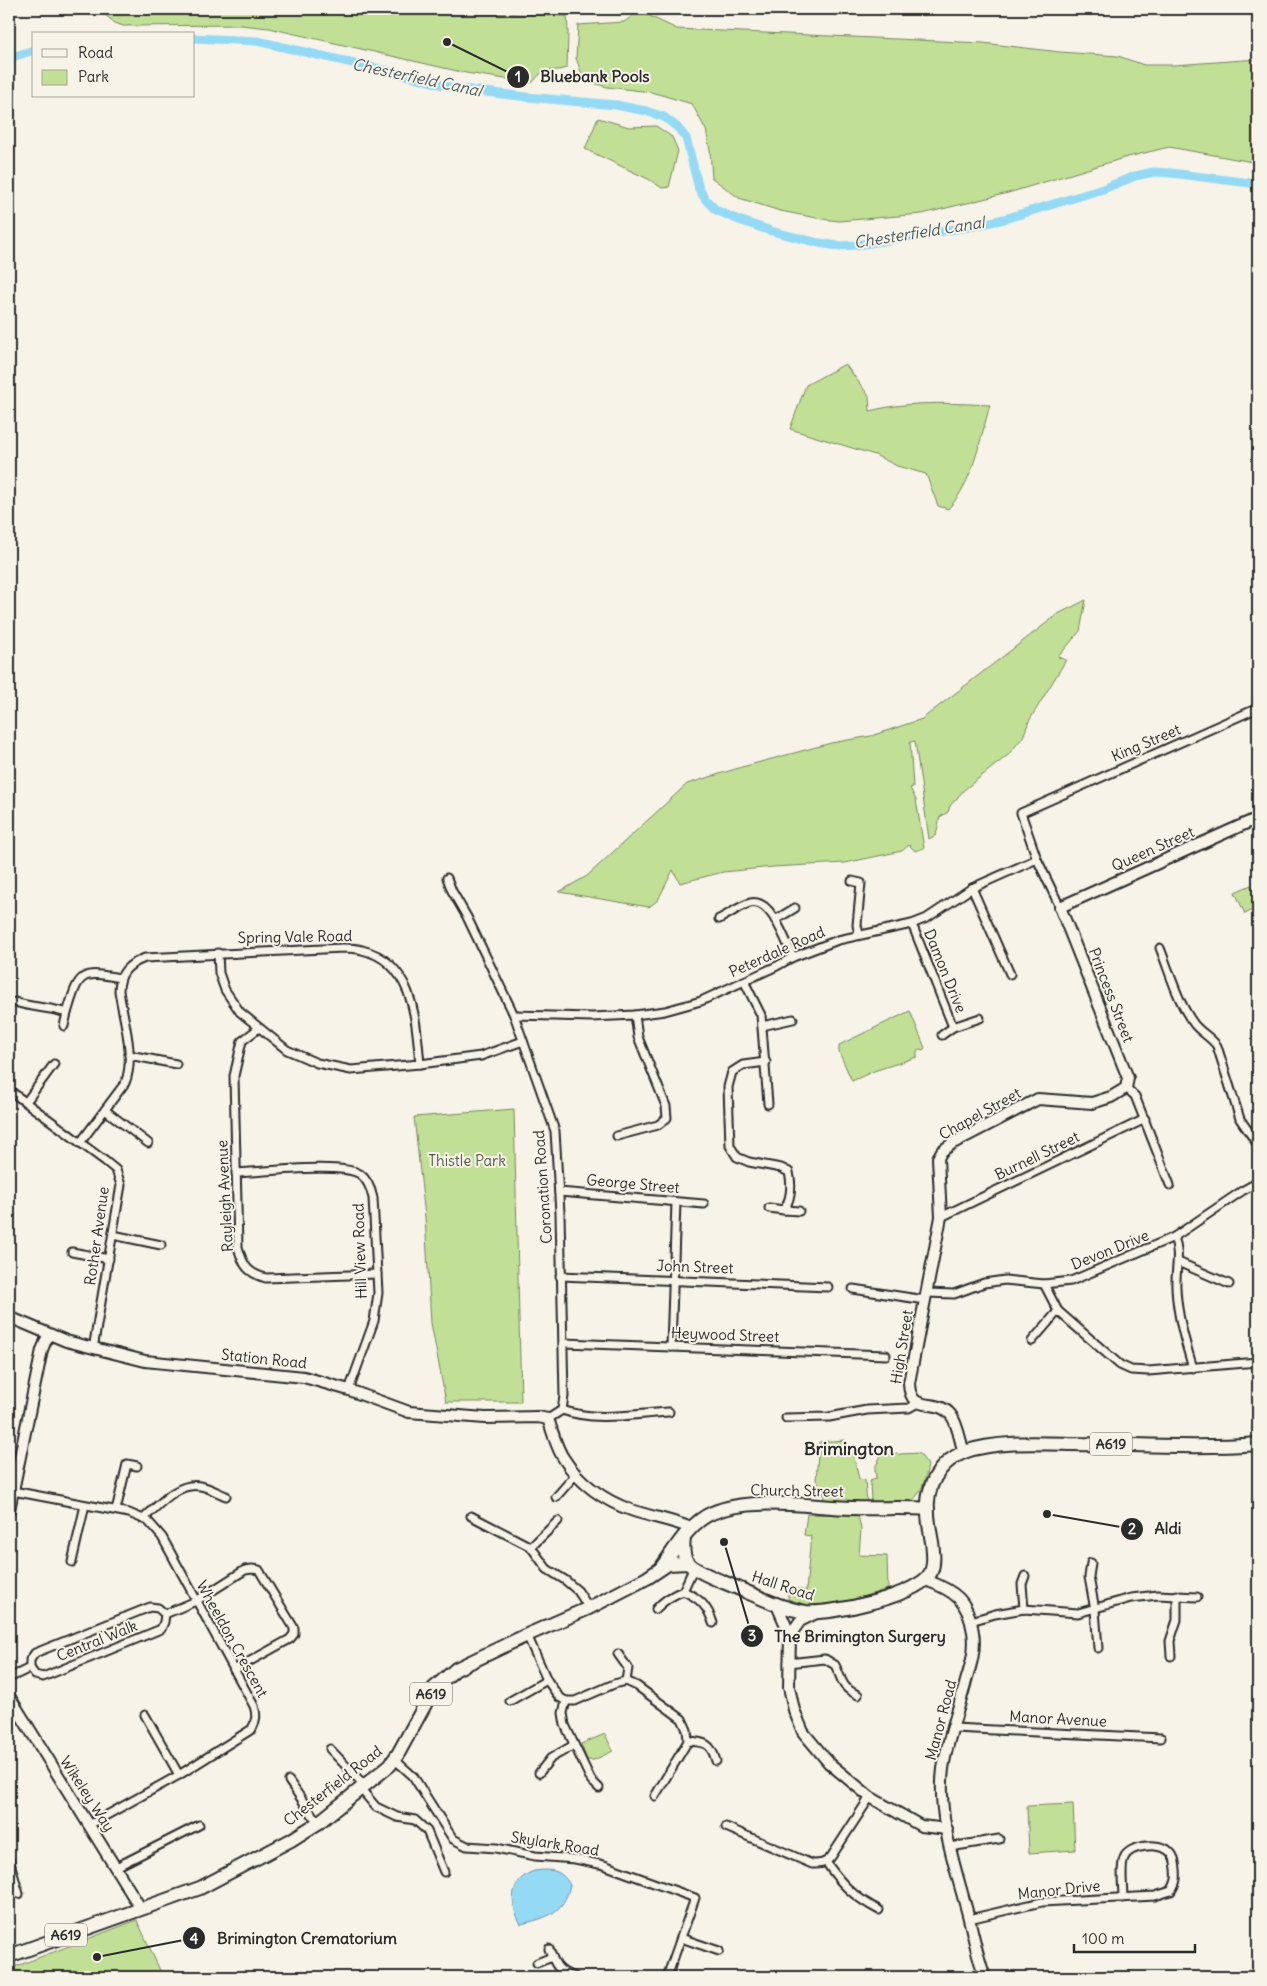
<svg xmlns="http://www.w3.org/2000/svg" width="1267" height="1986" font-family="Delius,sans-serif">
<rect width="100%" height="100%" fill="#f7f3e8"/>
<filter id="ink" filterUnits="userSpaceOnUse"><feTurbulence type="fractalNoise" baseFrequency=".02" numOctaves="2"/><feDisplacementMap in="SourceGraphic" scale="10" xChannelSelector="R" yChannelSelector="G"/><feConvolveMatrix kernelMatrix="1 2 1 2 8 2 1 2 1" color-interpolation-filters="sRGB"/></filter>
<g filter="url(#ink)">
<g fill="#c2df96" stroke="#768560">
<path d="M98,9H385L567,16L568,32L567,68L558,70L543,71L532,83L466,73L269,28L241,25L123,26L115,23Z"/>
<path d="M639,11L677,29L983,43L1060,52L1118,56L1144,65H1174L1258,59V163L1169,147L1124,158L1008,193L922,214L839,221L822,219L780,211L739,198L712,178L710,150L706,130L692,104L651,92L607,87L584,80L576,58L578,25L624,22Z"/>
<path d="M598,118L629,127L656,126L672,137L678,151L669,187L662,188L650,180L585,149Z"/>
<path d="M845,364L869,396L870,411C908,401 951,403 990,405C980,439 973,483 948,509L938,506L926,474L897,466L875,455L790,429L806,385Z"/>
<path d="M1086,600L1080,631L1058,657L1066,660L1029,721L1023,737L1008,755L964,790L950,806L948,812L940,817L936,835L929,839L915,741L910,742L913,787L910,788L916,800L924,848L915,851L909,845L902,851L845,863L773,867L723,872L680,883L673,870L658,900L649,907L559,892L587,876L687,784L742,767L831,743L871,736L922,719L1058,614Z"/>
<path d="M1251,885L1258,901V907L1245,914L1235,892Z"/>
<path d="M910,1011L925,1048L923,1050L920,1049L917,1051V1057L874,1071L852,1081L839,1052V1045Z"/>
<path d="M514,1109L521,1402H446L431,1323L425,1217L414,1117Z"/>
<path d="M845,1440L853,1453L859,1479L865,1480L867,1503L824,1501L823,1490L816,1480L819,1442Z"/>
<path d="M919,1453L928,1465C926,1478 920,1503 902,1505C892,1506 881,1504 871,1504L870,1480L876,1478L875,1468L881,1455Z"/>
<path d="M807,1514L858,1515L861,1529L859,1555L887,1556L888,1589L852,1600L811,1607L788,1599V1592H791L792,1588L806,1591L811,1536L804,1535Z"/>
<path d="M605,1734L613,1751L594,1760H587L581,1744Z"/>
<path d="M1073,1804L1075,1850L1029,1853L1027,1806Z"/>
<path d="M137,1920L163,1977H9V1969Z"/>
</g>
<path fill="#94daf5" stroke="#6a94a4" d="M534,1871C551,1869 561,1869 570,1885C564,1913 547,1918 521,1924C509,1904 509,1880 534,1871Z"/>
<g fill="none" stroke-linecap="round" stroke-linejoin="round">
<g stroke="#94daf5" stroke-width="9">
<path d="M194,38L257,41L418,78L453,88L527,97L616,105L646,111L664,117L677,127L686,138L699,189L706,200L716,210L736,219L771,231L819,243L838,246L857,245L974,226L1004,219L1103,189L1135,176L1154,172L1171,173L1258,184"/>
<path d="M9,58L34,50"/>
</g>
<defs>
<g id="street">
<path d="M447,878L452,891L467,917L514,1015L555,1131L560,1213L564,1396L562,1410L548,1419"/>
<path d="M852,881L861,883L857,925L859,934"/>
<path d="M972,888L1010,974"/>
<path d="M1060,907L1037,859L1021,813L1258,708"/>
<path d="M719,919C729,914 740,906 750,903C771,897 786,942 793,957"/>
<path d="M775,920L795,908"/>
<path d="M912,924L953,1027"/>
<path d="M1160,948C1170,973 1178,1003 1194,1024C1201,1033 1211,1037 1217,1046L1240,1119L1258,1145"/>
<path d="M218,953L219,973L225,990L240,1012L287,1050L317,1063L351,1070L420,1064L481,1056L523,1041"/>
<path d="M744,981L761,1015L768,1104"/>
<path d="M15,1002C33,1008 50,1007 67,1013C79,974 79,970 120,978"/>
<path d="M514,1015L592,1017L635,1015L665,1011L701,1001L777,966L793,957L838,940L912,924L927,918L972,888L1037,859"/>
<path d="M64,1026L67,1013"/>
<path d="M762,1026L793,1019"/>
<path d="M259,1028L242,1041L234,1076L238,1247C243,1265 247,1273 266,1278L377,1274"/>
<path d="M942,1035L953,1027L980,1018"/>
<path d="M129,1055L176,1064"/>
<path d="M766,1062L743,1065L732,1072L728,1087L730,1146L737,1157L749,1162L781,1168L789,1172C792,1185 791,1199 784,1210L769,1208"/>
<path d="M1126,1088L1135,1096L1170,1185"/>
<path d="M9,1090L105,1161L116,1170L121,1185L93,1349"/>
<path d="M26,1102L54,1064"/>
<path d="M105,1110L148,1143"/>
<path d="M617,1136L658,1125L667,1118L666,1106L638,1037L635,1015"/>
<path d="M80,1143L125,1083C136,1057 123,1018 119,991C119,972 129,964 145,958L343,948C349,948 356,948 362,950C414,962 416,1021 420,1064"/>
<path d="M236,1173C261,1172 342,1162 360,1174C368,1180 371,1189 373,1198L378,1293L374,1321L349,1390"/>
<path d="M559,1192L704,1204"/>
<path d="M784,1210L799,1211"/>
<path d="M941,1217L1145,1119"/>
<path d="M113,1235L161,1245"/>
<path d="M1174,1237C1181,1255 1175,1270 1176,1287C1177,1315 1185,1342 1193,1368"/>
<path d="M72,1252L109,1259"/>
<path d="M1178,1262L1229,1284"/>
<path d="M560,1276L828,1287"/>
<path d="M1044,1284L1058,1311L1120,1365L1131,1370L1148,1371L1258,1362"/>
<path d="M853,1289L925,1300"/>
<path d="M926,1293L954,1294L984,1283L1005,1280L1044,1284L1071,1281L1174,1237L1242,1191L1258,1182"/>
<path d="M1032,1341L1058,1311"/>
<path d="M564,1343L886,1355"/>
<path d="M671,1347L676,1202"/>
<path d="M562,1410C596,1422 634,1414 669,1412"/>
<path d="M786,1418L829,1417L867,1410L909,1408L918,1403"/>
<path d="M13,1491L129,1513L148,1521L162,1537L254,1706C257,1715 256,1721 252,1729L179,1775L89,1825"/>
<path d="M556,1497L576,1474"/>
<path d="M116,1510L127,1464L137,1466"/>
<path d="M471,1516L531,1547L547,1569L565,1580L578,1591L589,1608"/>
<path d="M143,1519C158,1506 177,1482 200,1486C208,1487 218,1493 226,1496"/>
<path d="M531,1547L558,1521"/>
<path d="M72,1562L85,1505"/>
<path d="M1091,1563L1089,1577L1095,1610L1098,1648"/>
<path d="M694,1567L683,1591C700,1598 708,1607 713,1623"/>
<path d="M150,1607L158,1608L165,1614L164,1622L161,1629L43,1677L35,1675L30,1668V1660L35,1653Z"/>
<path d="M656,1609C664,1600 672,1595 683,1591"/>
<path d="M1024,1609L1022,1584L1025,1576"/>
<path d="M165,1614L196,1601L245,1570L252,1569L259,1570L294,1628V1634L290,1639L234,1670"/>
<path d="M971,1621L995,1614L1024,1609L1078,1613L1131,1598L1158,1595L1197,1597"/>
<path d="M527,1635L547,1680L559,1697L566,1701H575L614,1684L626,1681L637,1686L682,1719L687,1730L688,1741L655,1796"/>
<path d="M618,1654L628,1668L626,1681"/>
<path d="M1171,1656L1170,1641L1177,1620V1595"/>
<path d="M788,1663L825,1659L835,1665C843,1680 840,1687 858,1695"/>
<path d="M9,1678L30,1668"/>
<path d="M510,1701L547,1680"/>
<path d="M566,1701L563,1713L565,1725L591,1780L599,1788"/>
<path d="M145,1715L179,1775"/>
<path d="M954,1728L1161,1738"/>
<path d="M688,1741C705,1742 711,1743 716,1761"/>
<path d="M330,1749L364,1785"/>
<path d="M394,1759L413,1776L453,1839L467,1846L496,1848L535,1856L575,1859L604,1865L695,1898L667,1977"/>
<path d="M539,1773L551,1758L574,1745"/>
<path d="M289,1781L318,1823"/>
<path d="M360,1788L376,1807L397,1817L415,1820L427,1831L444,1872"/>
<path d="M726,1827L812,1864C820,1864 825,1864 831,1857L870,1797"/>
<path d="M950,1847L999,1839"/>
<path d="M9,1859L19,1894"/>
<path d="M826,1862C842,1885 854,1897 879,1910"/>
<path d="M116,1867L199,1825"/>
<path d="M969,1919L1042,1902L1155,1896L1171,1891C1176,1883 1177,1879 1176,1869C1175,1862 1175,1856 1169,1851C1159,1842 1129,1845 1124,1858C1120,1869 1123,1886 1123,1898"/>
<path d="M681,1938L719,1951"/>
<path d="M549,1949C555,1965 558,1972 575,1977"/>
<path d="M537,1963L552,1957"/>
</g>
<g id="secondary">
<path d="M9,1317L66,1341L145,1361L304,1377L349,1390L409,1412L485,1418L538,1417L548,1419C553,1432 556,1448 564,1459C579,1483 605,1501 631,1510C651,1517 672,1520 691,1528"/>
<path d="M964,1453C960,1441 958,1424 951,1415C936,1396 910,1416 909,1383L941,1217L938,1158L942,1151L953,1143L1038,1099L1092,1103L1111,1097L1126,1088L1128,1078L1060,907L1258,818"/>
<path d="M9,1510L42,1350L48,1335"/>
<path d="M926,1580C955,1591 968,1600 973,1632C976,1649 971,1665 966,1681C959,1709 947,1740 943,1769C937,1816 955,1866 967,1911C973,1933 977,1956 985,1977"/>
<path d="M776,1603L790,1635"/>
<path d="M816,1613L800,1621L790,1635L789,1687L794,1710L803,1732L829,1763L870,1797L921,1826L947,1829"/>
<path d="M9,1696L141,1909"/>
</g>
<g id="highway">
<path d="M684,1538C683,1546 682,1556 688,1563C694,1570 718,1580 728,1584C753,1594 779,1608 806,1612C830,1615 922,1595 931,1572C935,1562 933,1551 932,1542C927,1516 923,1491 940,1470C946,1462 955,1456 964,1452C996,1441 1037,1443 1069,1444C1132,1444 1196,1449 1258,1444"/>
<path d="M661,1568C675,1549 689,1523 712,1513C751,1496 810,1507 852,1508C877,1509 903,1507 928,1509"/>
<path d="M9,1956L200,1888L291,1840L318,1823L390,1765L398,1754L434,1688L456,1669L527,1635L589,1608L647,1578L668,1564L688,1563"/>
</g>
</defs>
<use href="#street" stroke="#2b2b2b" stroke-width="11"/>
<use href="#secondary" stroke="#2b2b2b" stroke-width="14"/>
<use href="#highway" stroke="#2b2b2b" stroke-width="16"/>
<use href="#street" stroke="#f7f3e8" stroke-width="7"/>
<use href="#secondary" stroke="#f7f3e8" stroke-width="10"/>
<use href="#highway" stroke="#f7f3e8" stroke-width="12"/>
</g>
</g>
<g text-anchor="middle" stroke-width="4" stroke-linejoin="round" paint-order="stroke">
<g fill="#f7f3e8" stroke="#686764" stroke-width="1">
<rect x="1090" y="1432.5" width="42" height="23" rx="4"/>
<rect x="410" y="1682.5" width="42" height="23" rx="4"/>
<rect x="45" y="1923.5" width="42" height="23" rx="4"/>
</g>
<g font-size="14" font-weight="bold" fill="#2b2b2b">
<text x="1111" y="1449">A619</text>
<text x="431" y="1699">A619</text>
<text x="66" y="1940">A619</text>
</g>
<g font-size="15" fill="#2b2b2b" stroke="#f7f3e8">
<text transform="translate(1146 743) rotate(-23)" y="5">King Street</text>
<text transform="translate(1153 849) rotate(-24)" y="5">Queen Street</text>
<text transform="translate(295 937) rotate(-1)" y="5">Spring Vale Road</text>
<text transform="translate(777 952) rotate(-24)" y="5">Peterdale Road</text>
<text transform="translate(945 971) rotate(68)" y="5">Damon Drive</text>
<text transform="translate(1111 995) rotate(69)" y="5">Princess Street</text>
<text transform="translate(980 1114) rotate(-29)" y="5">Chapel Street</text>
<text transform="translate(1037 1156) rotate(-26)" y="5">Burnell Street</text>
<text transform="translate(633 1184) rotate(5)" y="5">George Street</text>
<text transform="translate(543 1187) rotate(-94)" y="5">Coronation Road</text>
<text transform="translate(225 1196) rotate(-93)" y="5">Rayleigh Avenue</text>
<text transform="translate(97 1236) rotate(-82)" y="5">Rother Avenue</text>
<text transform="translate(1110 1250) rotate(-22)" y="5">Devon Drive</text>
<text transform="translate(360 1251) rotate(-92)" y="5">Hill View Road</text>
<text transform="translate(695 1267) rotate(2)" y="5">John Street</text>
<text transform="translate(725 1335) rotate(2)" y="5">Heywood Street</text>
<text transform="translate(902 1347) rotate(-81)" y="5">High Street</text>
<text transform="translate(264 1359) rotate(6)" y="5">Station Road</text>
<text transform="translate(797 1491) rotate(1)" y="5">Church Street</text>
<text transform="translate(783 1586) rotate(18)" y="5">Hall Road</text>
<text transform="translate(232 1639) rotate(61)" y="5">Wheeldon Crescent</text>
<text transform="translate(97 1641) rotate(-22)" y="5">Central Walk</text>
<text transform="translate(1058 1719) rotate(3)" y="5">Manor Avenue</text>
<text transform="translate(941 1720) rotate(-75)" y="5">Manor Road</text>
<text transform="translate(333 1786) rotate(-38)" y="5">Chesterfield Road</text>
<text transform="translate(87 1794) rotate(57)" y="5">Wikeley Way</text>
<text transform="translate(555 1844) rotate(9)" y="5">Skylark Road</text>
<text transform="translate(1059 1890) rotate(-6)" y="5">Manor Drive</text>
</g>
<g font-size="15" fill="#515846" stroke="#f7f3e8">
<text x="467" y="1166">Thistle Park</text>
</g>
<g font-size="16" font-style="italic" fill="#45575e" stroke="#f7f3e8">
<text transform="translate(417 77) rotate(12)" y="6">Chesterfield Canal</text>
<text transform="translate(919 232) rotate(-9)" y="6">Chesterfield Canal</text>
</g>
<g font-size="18" font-weight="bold" fill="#2b2b2b" stroke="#f7f3e8">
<text x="849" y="1455">Brimington</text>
</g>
</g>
<path fill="none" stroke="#2b2b2b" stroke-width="2" d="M447 42L518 77M1047 1514L1132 1529M724 1542L752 1636M97 1957L194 1938"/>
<g fill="#2b2b2b" stroke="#f7f3e8" stroke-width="2">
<circle cx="447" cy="42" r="5"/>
<circle cx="1047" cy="1514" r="5"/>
<circle cx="724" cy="1542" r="5"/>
<circle cx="97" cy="1957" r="5"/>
<circle cx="518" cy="77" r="12"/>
<circle cx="1132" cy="1529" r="12"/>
<circle cx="752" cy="1636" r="12"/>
<circle cx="194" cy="1938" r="12"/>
</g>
<g font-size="15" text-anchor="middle" font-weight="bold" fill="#fff">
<text x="518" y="82">1</text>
<text x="1132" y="1534">2</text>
<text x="752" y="1641">3</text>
<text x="194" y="1944">4</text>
</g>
<g font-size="16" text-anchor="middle" font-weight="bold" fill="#2b2b2b" stroke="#f7f3e8" stroke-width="4" stroke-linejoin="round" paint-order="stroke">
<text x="595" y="82">Bluebank Pools</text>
<text x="1168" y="1534">Aldi</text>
<text x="860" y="1642">The Brimington Surgery</text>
<text x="307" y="1944">Brimington Crematorium</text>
</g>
<rect width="1267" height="1986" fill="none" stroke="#f7f3e8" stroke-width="30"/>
<rect x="15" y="15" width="1237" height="1956" fill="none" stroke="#2b2b2b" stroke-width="2" filter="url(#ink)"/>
<rect x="32" y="32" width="162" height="65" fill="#f7f3e8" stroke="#a5a39c"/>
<rect x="42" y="49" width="25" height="8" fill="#f7f3e8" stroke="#a5a39c"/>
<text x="78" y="58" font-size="15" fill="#2b2b2b">Road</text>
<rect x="42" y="70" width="25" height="15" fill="#c2df96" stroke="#a5a39c"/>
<text x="78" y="82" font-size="15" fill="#2b2b2b">Park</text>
<path d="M1074 1944v8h121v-8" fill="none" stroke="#2b2b2b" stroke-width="2.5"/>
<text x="1082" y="1944" font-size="15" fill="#2b2b2b" stroke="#f7f3e8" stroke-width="4" paint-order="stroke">100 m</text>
</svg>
